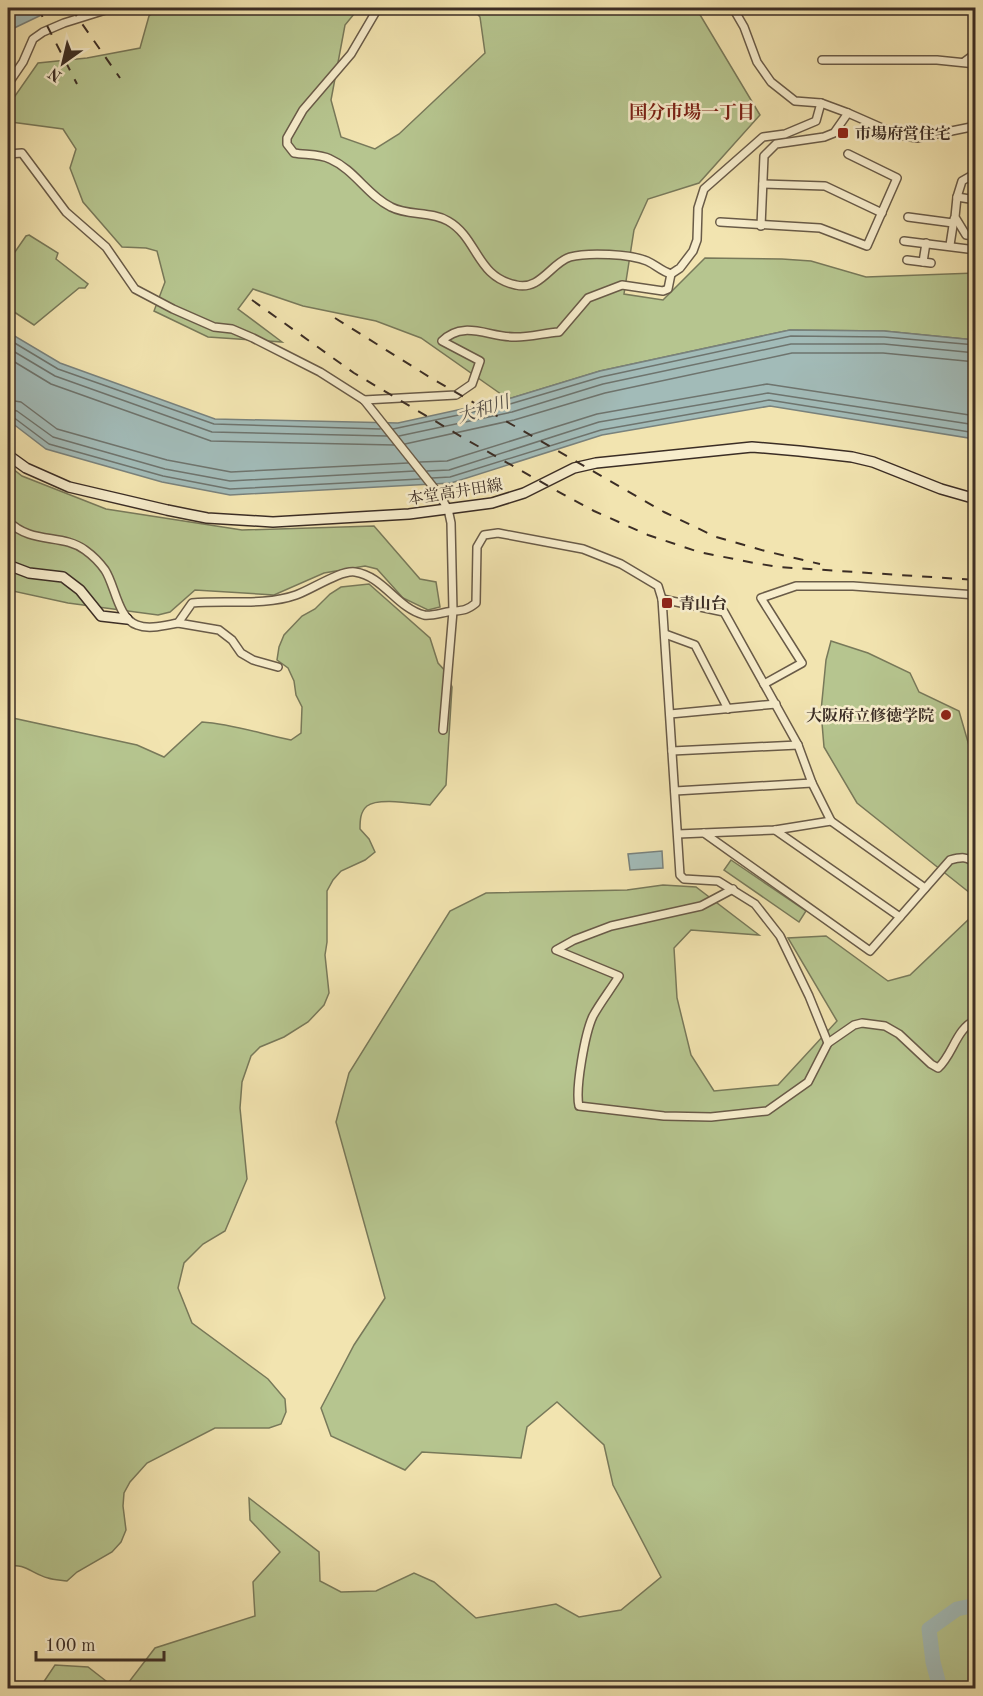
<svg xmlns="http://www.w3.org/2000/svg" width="983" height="1696" font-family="'Old Standard TT','Noto Serif JP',serif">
<rect width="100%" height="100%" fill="#f2e4b0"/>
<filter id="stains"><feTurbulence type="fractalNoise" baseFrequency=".00333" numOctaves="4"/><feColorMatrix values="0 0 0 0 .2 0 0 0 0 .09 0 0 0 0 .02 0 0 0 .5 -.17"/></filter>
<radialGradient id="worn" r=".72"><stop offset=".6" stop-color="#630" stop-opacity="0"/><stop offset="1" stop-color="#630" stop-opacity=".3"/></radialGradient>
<g fill="#b6c58f" stroke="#78795a" stroke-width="1.5">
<path d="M160,8H359L345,25L331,100L341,137L375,149L399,134L485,53L480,17L472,8H696L760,115L699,183L648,199L634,230L624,294L663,300L705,258L782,259L811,261L866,277L975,273V340L884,331L790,330L600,371L508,399L421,338L376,321L303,306L253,289L238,309L282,342L208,337L154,311L165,282L157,251L146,248L122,247L83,202L70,168L76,149L63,129L11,122L8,114V106L38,63L87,58L140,48L149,16Z"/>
<path d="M29,235L58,253L56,259L88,284L85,288H79L34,325L8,308V262L26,236Z"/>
<path d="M8,465L22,476L106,509L242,530L374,526L420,579L436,582L440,607L428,610L403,598L377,569L365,566L324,573L274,595L195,590L170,612L158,615L68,603L8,590Z"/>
<path d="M369,584L430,638L438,663L447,673L452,687L446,785L430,805C416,804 378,797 367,806C360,812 360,821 360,829L369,839L375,852L365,860L341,871L333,880L327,891V942L325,955L329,993L324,1005L308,1022L284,1037L260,1047L251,1056L242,1082L240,1108L247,1179L225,1231L203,1244L184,1263L178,1288L192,1323L268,1379L285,1399L286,1412L281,1424L269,1428H215L147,1463L130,1482L124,1493L123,1506L126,1530L121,1542L112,1552L77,1572L67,1581C61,1580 54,1580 48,1578C32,1574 24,1562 8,1567V717L137,745L164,757L202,722C233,724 261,734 291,740L301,733L302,707L296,695L294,681L288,668L277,660L279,647L284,635L302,616L315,609L330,594L341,587Z"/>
<path d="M831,641L868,653L910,673L919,692L959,711L970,749V783L975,788V897L857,803L824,747L821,711L826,660Z"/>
<path d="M731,860L806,911L799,922L724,870Z"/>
<path d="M663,885L696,887L759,935L691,930L674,948L677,998L691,1055L714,1091L778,1085L837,1021L788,938L826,936L888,981L910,975L970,918L975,909V1688H44L43,1683L55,1665L88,1667L115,1688L129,1682L155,1648L255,1616L253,1582L280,1552L250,1520L249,1498L319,1552L320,1581L341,1592L376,1591L414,1573L434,1582L476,1618L556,1604L579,1617L621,1610L661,1577L613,1485L604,1445L557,1402L527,1427L521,1458L422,1452L405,1470L331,1436L321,1408L354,1345L385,1298L336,1122L349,1073L450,911L486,893L627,890Z"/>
</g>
<g fill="#a2bbb8" stroke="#79827d" stroke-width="1.5">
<path d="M8,8H56L8,31Z"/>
<path d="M790,330L884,331L975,340V439L770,406L602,435L451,483L230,495L162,482L46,449L8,420V332L60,363L215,419L398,423L508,399L600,371Z"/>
<path d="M662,851L663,868L630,870L628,854Z"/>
</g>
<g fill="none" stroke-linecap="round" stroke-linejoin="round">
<g stroke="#6e746e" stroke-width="1.5">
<path d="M8,339L58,369L214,424L380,429"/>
<path d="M8,348L55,376L212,432L387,436"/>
<path d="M8,358L51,384L211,441L394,445"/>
<path d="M8,400L21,402L57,429L167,460L231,472L408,463"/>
<path d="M8,409L17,411L53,437L165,469L230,481L415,471"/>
<path d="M8,416L13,417L49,444L163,476L230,489L420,479"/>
<path d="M393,429L510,404L601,377L791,336L884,337L976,345"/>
<path d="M399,436L512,412L603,384L791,344H884L976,353"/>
<path d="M405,444L514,420L605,393L792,353H883L976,362"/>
<path d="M420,462L447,461L597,414L767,384L976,416"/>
<path d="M427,471L449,470L599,422L768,393L976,425"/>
<path d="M432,478L450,477L601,430L769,400L976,433"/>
</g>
<path stroke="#a2bbb8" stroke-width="15" d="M940,1688L933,1662L929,1629L957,1609L976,1605"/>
<defs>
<g id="street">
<path d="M378,8L351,54L303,110L287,138V144L294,153C305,155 320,154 330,159C355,170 367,195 391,207C408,216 431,211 448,221C478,238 476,277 516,285C540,291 551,263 570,257C588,252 631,254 647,261C656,265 661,271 671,274L680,268L693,251L697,240L698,208L704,189L763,137L785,134L816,121L821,103"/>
<path d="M733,8L744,27L757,62L771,82L795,101L821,103L848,113L898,135L917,138L976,126"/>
<path d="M822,60H937L976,64"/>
<path d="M964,62L976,53"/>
<path d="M8,84L23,62L33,39L43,32L64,23L112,8"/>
<path d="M8,154L22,153L66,212L106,247L135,289L173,309L214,327L232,329L253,338L320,372L364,400L438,493L448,509L451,523L453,611L443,730"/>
<path d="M976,173L962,181L957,197L955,217L966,235L976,236"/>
<path d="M763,184L825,186L882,213"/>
<path d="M957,197L976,200"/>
<path d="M908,217L953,223"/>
<path d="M720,222L820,228L867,246L897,178L848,154"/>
<path d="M761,226L764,156L776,144L824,137L834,133L848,113"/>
<path d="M904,241L976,250"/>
<path d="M950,245L954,219"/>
<path d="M907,260L931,263"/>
<path d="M923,262L926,243"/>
<path d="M364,400L456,395L472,384L480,361L442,341C464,319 490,338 516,337C530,337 545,333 559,332L588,298L622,285L663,291L668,289L671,274"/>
<path d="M8,521C32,545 62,533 85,550C92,555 100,563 105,570C115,585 118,619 137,625C149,630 166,625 178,623L192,603C225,600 265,606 296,595C311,590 340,570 355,572C383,576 397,608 424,615C431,616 441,613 447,612C461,610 465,612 476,603L477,547L484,535L498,533L583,549L621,564L658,586L662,599L680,875L684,879L718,881L755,904L780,936L809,996L828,1043"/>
<path d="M662,599L724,612L798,745L812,783L831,821L925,888"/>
<path d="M178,623L219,630L232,640L241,653L253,660L278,667"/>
<path d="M665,634L695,645L728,709"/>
<path d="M764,684L802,663L761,598L796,586H853L976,595"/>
<path d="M670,714L776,704"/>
<path d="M672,751L798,745"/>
<path d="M675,791L812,783"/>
<path d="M775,830L900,917"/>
<path d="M704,833L870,951L950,860C961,857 967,856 976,864"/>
<path d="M678,834L775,830L831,821"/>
<path d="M733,889L701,906L611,926L574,940L556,950L619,976C611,989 600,1003 593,1016C585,1033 575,1089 579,1106L664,1116L711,1117L767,1111L808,1082L828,1043L854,1025L862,1023L885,1026L899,1034L931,1064L938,1068C953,1055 956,1028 976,1020"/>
</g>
<g id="secondary">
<path d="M8,455L26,468L69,487L167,510L207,518L273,522L409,514L492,503L524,493L574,468L596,463L752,447L799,451L852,457L873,462L941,489L976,499"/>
<path d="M8,565L29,573L63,577L80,590L101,616L127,619"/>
</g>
</defs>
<use href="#street" stroke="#695b48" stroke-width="10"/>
<use href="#secondary" stroke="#3b2d25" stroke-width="12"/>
<use href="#street" stroke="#f7edcc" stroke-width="7"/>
<use href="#secondary" stroke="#f7edcc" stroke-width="9"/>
<g stroke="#3b2d25" stroke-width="2" stroke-dasharray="10 10" stroke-linecap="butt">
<path d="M38,8L77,84"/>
<path d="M71,8L120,78"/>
<path d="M252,300L354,373L467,440L566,496L594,511L648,535L699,552L754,563L779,567L976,580"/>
<path d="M335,318L431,378L664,512L716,537L765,551L820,564"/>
</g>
</g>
<g fill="#8f2418" stroke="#f7edcc" stroke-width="2">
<rect x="837" y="127" width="12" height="12" rx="3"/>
<rect x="661" y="597" width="12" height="12" rx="3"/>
<circle cx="946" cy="715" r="6"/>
</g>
<g text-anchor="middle" stroke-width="5" stroke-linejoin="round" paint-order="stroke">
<g font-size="16" font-weight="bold" fill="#3b2d25" stroke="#f7edcc" text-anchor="start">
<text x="855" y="139">市場府営住宅</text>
<text x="679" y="609">青山台</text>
<text x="934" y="721" text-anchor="end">大阪府立修徳学院</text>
</g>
<g font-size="16" fill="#3b2d25" stroke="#f7edcc">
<text transform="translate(455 491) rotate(-9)" y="6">本堂高井田線</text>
</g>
<g font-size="18" font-weight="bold" fill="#7a1f14" stroke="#f7edcc">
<text x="692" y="118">国分市場一丁目</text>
</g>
<g font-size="18" font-style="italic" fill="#55504a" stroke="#f7edcc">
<text transform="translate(483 409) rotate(-17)" y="6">大和川</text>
</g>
</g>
<rect width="983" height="1696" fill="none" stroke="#f2e4b0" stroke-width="30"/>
<rect x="9" y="9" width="965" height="1678" fill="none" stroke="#3b2d25" stroke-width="3"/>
<rect x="15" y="15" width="953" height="1666" fill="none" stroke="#3b2d25" stroke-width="1.5"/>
<g transform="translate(63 63) rotate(214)" stroke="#f7edcc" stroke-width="4.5" paint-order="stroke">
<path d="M0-4.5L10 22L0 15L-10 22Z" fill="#3b2d25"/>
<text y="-9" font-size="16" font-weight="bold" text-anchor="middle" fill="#3b2d25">N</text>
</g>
<path d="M36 1651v9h128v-9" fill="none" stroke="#3b2d25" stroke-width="3"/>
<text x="45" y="1651" font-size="18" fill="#3b2d25" stroke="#f7edcc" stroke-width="4.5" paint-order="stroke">100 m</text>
<rect width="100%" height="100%" filter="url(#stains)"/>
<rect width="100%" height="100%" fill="url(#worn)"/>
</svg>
